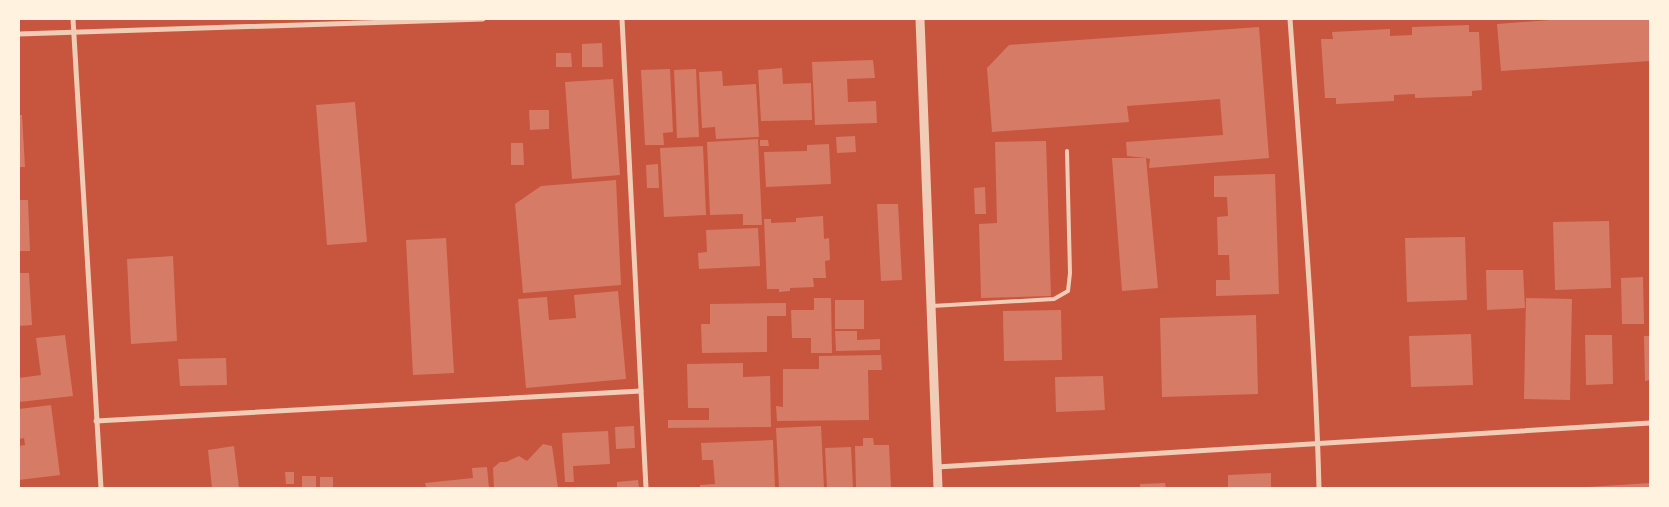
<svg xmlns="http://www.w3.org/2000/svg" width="1669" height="507" font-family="'Fira Sans',sans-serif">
<rect width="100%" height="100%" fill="#c8553d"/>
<g fill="#d67c66">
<path d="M1563,19H1650V61L1501,71L1497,24Z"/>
<path d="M1469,25V32H1479L1482,90L1472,91V96L1415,98V94L1394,95V101L1336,104V98H1325L1321,39H1333L1332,32L1390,29V36L1412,35V27Z"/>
<path d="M1259,27L1269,158L1149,168L1150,159L1146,158L1158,288L1122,291L1112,158H1146L1127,156L1126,142L1223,135L1220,99L1127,106L1129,122L992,132L987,68L1009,45Z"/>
<path d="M602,43L603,67H582V44Z"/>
<path d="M556,53H571L572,67H556Z"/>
<path d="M873,60L875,78L847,79L848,102L876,101L877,123L815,125L812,62Z"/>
<path d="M782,68L783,84L811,83L812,120L761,121L758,70Z"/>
<path d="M670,69L673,132L663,133L664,145H645L641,70Z"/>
<path d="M696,69L699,137L677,138L674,70Z"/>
<path d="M722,71L723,86L756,84L759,137L716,139L715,127L702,128L699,72Z"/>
<path d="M613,79L620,175L572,179L565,82Z"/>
<path d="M355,102L367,242L327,245L316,105Z"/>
<path d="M529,110H549V129L530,130Z"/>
<path d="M19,115H22L25,167H19Z"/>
<path d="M855,136L856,152L837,153L836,137Z"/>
<path d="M758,139L762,225H743V214L710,215L707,142Z"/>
<path d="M760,140H768L769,146H760Z"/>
<path d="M1046,141L1051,296L981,298L979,224L997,223L995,142Z"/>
<path d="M511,143H523L524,165H511Z"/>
<path d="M829,144L831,184L766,187L764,152L807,151V145Z"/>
<path d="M703,146L706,215L664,217L660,148Z"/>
<path d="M658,164L659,188H647L646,165Z"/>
<path d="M1275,174L1279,294L1216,296V280H1230L1229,255H1218L1217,217L1228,216L1227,197H1214V176Z"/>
<path d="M616,180L621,285L523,293L515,204L541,186Z"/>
<path d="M985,187L986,214H975L974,188Z"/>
<path d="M19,200H28L30,251H19Z"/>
<path d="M877,204H898L902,280L881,281Z"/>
<path d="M823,216L824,239L829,238L830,260L825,261L826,278H813L814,287L790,288V291L779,292V289H767L764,219H771V223L796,222V218Z"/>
<path d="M1609,221L1611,288L1555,290L1553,222Z"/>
<path d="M758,228L760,266L699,269L698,253L707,252L706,230Z"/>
<path d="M1465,237L1467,300L1407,302L1405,238Z"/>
<path d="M446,238L454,373L413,375L406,240Z"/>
<path d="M173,256L177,341L131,344L127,259Z"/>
<path d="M1486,270H1523L1525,308L1487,310Z"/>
<path d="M19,273H29L32,325L19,326Z"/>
<path d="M1643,277L1644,324H1622L1621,278Z"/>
<path d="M618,291L626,379L526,388L518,299L547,297L549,320L576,318L574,295Z"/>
<path d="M814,298H831L832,353H811V338H792L791,310H814Z"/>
<path d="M1526,298L1572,299L1570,400L1524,399Z"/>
<rect x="835" y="300" width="29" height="29"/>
<path d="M786,303V316H767V352L702,353L701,324H710V304Z"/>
<path d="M1061,310L1062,360L1004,361L1003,311Z"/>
<path d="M1256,315L1258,394L1162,397L1160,318Z"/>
<path d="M835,331H857V340L880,339V350L836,351Z"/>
<path d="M1471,334L1473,385L1411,387L1409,336Z"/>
<path d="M65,335L73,396L19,402V378L41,375L36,338Z"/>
<path d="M1585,335H1612L1613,384L1586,385Z"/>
<path d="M1644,336H1650V380L1645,381Z"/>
<path d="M881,355L882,370H868L869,420L777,421L776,406L783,407V369H819V356Z"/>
<path d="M226,358L227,385L180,386L178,359Z"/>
<path d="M743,363V377L770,376L771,427L668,428V420H709V408H688L687,364Z"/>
<path d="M1103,376L1105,410L1056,412L1055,377Z"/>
<path d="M51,405L60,475L19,480V446L25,445L24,438L19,439V409Z"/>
<path d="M634,426L635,448L616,449L615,427Z"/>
<path d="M821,426L824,488H779L776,428Z"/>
<path d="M608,431L610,464L573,466L574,482H565L562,433Z"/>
<path d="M863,438H873L874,445H889L891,488H856L855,446H863Z"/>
<path d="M773,440L775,488H700V485L715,484L713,460H702L701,443Z"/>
<path d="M543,444L552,446L558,488H494L493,468L500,462H506L519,456L527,461Z"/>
<path d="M234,446L239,488H212L208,450Z"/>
<path d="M851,447L853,488H827L825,448Z"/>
<path d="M487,467L489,488H426L425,483L473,478L472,468Z"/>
<path d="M285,472H294V484H286Z"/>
<path d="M1271,473V488H1228V475Z"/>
<rect x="302" y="476" width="14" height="12"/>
<rect x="320" y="477" width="13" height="11"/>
<path d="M638,480L639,488H617V482Z"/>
<path d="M1165,483L1166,488H1140V484Z"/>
<path d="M1650,483V488H1587V487Z"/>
</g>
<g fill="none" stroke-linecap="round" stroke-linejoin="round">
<path stroke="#f1ccb7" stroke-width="4" d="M932,306L1054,299L1068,291L1070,273L1067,151"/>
<g stroke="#f1ccb7" stroke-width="5">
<path d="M73,19L101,488"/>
<path d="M622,19L646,488"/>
<path d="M1290,19C1301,175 1315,332 1319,488"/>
<path d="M19,34L483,19"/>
<path d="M96,421L641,391"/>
<path d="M937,467L1650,423"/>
</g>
<path stroke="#f1ccb7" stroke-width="9" d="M920,19L938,488"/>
</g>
<rect width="1669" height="507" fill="none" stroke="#fff3e0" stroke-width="40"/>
</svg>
